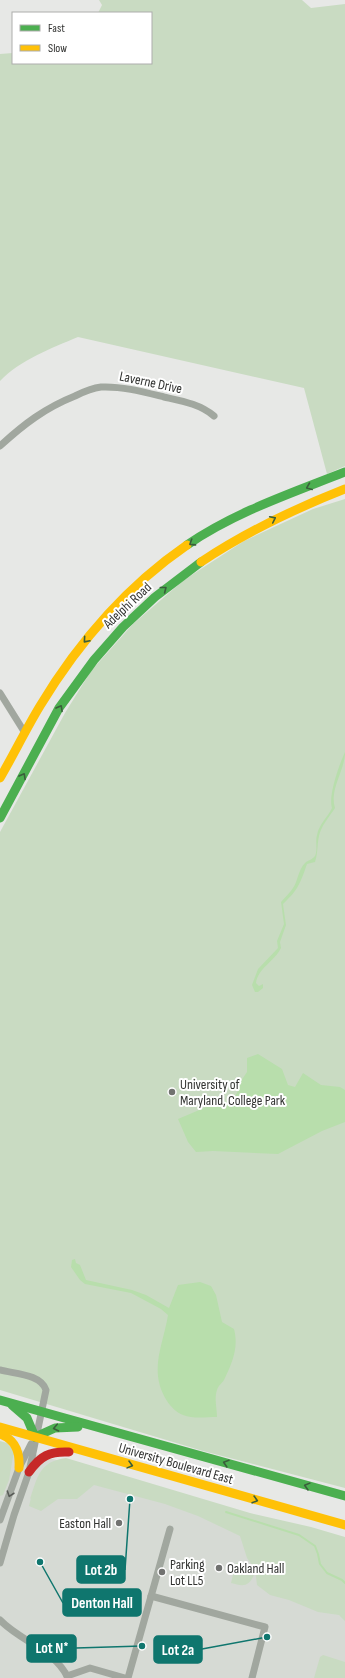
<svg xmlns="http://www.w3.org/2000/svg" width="345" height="1678" font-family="'Sofia Sans Condensed',sans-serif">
<rect width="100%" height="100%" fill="#e7e8e6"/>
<path fill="#d6dad4" d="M0,1444L345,1542V1678H0Z"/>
<g fill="#c9dbc2">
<path d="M99,0H302L311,8L345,4V466L327,474L304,388L78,337C52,348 20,360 0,381V54L13,53V63H151V13H98L102,5Z"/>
<path d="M345,499V1488L203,1451L0,1390V832L65,713L91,671L133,624L184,580L244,541L313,509Z"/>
<path d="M0,1441L7,1443L14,1451L9,1480L3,1495L0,1496Z"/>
<path d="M66,1458L250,1513L311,1527L345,1537V1621L339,1615L318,1612L289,1600L270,1595L257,1585L255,1569L247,1558L240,1536L198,1516L165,1504L94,1485L77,1499H58L41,1511L29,1506L31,1498L30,1499C38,1476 39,1462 66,1458Z"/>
<path d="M236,1563C245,1564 253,1564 254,1575C248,1588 242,1586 231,1583Z"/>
<path d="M323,1655L345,1662V1678H314L320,1657Z"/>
</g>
<g fill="#b8deac">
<path d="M345,752C345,771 329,789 335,808C329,817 321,826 319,836C317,845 318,853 315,862L307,864C300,884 298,890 283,904L286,925L280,942L281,948C274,962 258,968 256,983L259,986L263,984V988L258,992H255L252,985L258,969L278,948L277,941L284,924L281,902C285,897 290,893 293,888C298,881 298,870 305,863C308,860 312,860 315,856C318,850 315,841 317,835C319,824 328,817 332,808C328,796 339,765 345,752Z"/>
<path d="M258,1054L282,1069L288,1085L295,1087L303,1073L321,1085L340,1087L345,1090V1122L322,1131L278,1154L213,1151L196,1152L188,1142L178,1119L211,1105L233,1100L239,1089V1084L247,1072V1058Z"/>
<path d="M75,1259L76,1263L80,1265L86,1280L132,1290L146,1295L169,1308L178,1285L200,1282L211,1286L216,1295L222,1322L234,1329C239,1348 232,1363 224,1380C222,1383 218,1386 217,1390C214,1399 217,1408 217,1417C206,1417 193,1419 183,1415C177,1413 170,1406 167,1401C148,1371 163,1346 168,1315L161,1309L131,1293L85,1284L80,1280L71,1267L72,1260Z"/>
</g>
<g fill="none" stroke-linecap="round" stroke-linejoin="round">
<path stroke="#b8deac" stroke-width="2" d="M226,1512L299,1535L315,1546L318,1554L320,1564L327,1573L342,1580L345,1583"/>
<g stroke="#a1a79f" stroke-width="7">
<path d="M0,446C24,424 45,408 75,396C83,392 92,388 101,387C122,386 144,392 164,397C182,401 200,404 214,416"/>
<path d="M0,693L25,733"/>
<path d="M0,1370C15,1374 41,1374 46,1390L29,1472L14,1515L0,1563"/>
<path d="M0,1520L19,1468L31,1444"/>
<path d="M151,1596L265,1627L252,1678"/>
<path d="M0,1620C20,1641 55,1650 68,1678"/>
<path d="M67,1676L90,1668L125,1678"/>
<path d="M128,1678L170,1529"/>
</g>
<g stroke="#4caf50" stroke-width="9">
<path d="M187,545C235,512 292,493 345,472"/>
<path d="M0,818L59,708L94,660L123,627L155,597L201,562"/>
<path d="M0,1400L345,1496"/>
<path d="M12,1405L27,1418L35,1437"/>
<path d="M35,1437L55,1428L78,1427"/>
</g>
<g stroke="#ffc107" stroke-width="9">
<path d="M201,562C246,532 294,509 345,489"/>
<path d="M0,778C14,754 26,729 40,706C78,643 126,587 187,545"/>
<path d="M0,1427L345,1525"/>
<path d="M0,1434C16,1440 20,1452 19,1468"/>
</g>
<path stroke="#c62828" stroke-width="9" d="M29,1472C40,1456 50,1451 69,1452"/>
</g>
<defs><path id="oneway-chevron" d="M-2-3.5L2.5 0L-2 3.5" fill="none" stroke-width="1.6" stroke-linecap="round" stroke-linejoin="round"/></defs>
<g stroke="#3a5e3b">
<use href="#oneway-chevron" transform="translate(309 487) rotate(158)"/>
<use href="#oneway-chevron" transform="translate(273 519) rotate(-26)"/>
<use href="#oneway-chevron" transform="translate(192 543) rotate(147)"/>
<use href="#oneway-chevron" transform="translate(164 589) rotate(-38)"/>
<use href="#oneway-chevron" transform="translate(86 640) rotate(131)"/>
<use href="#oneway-chevron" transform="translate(60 708) rotate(-61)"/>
<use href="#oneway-chevron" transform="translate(23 776) rotate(-61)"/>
<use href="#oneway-chevron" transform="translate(56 1428) rotate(168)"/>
<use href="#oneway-chevron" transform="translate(226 1463) rotate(-163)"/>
<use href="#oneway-chevron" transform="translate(130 1465) rotate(15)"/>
<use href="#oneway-chevron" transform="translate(307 1486) rotate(-165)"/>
<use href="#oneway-chevron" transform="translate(255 1500) rotate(16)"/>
</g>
<use stroke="#585b57" href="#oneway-chevron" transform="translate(10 1494) rotate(109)"/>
<g fill="#717270" stroke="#fff" stroke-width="1.5">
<circle cx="172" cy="1092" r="4"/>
<circle cx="119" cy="1523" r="4"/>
<circle cx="219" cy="1568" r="4"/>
<circle cx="162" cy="1572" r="4"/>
</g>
<g text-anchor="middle" stroke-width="4" stroke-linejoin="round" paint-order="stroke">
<g font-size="14" fill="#313230" stroke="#fff">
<text transform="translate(151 382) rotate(12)" y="5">Laverne Drive</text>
<text transform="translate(127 605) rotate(-43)" y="5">Adelphi Road</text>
<text transform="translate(176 1463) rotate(16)" y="5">University Boulevard East</text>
</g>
<g font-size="14" fill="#313230" stroke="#fff" text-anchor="start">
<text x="180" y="1089">University of<tspan x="180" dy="16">Maryland, College Park</tspan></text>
<text x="111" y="1528" text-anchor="end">Easton Hall</text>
<text x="170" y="1569">Parking<tspan x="170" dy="16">Lot LL5</tspan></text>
<text x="227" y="1573">Oakland Hall</text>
</g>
</g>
<path fill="none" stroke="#0f766e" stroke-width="1.5" d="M130 1499L125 1570M40 1562L63 1603M142 1646L76 1648M267 1637L202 1649"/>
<g fill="#0f766e" stroke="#fff" stroke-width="1.5">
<circle cx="130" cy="1499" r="4"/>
<circle cx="40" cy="1562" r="4"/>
<circle cx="142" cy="1646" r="4"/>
<circle cx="267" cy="1637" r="4"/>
</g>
<g fill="#0f766e" stroke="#0f766e" stroke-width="1.5">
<rect x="77" y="1556" width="48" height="27" rx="4"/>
<rect x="63" y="1589" width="78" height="27" rx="4"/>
<rect x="27" y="1635" width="49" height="27" rx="4"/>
<rect x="154" y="1636" width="48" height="27" rx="4"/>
</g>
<g font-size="15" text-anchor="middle" font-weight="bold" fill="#fff">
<text x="101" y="1575">Lot 2b</text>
<text x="102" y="1608">Denton Hall</text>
<text x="52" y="1653">Lot N*</text>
<text x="178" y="1655">Lot 2a</text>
</g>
<rect x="12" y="12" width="140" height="52" fill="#ffffff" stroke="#adadac"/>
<rect x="20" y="25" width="20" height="6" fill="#4caf50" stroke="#adadac"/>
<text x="48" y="32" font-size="12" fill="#313230">Fast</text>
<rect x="20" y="45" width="20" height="6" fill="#ffc107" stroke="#adadac"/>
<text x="48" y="52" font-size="12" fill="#313230">Slow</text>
</svg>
